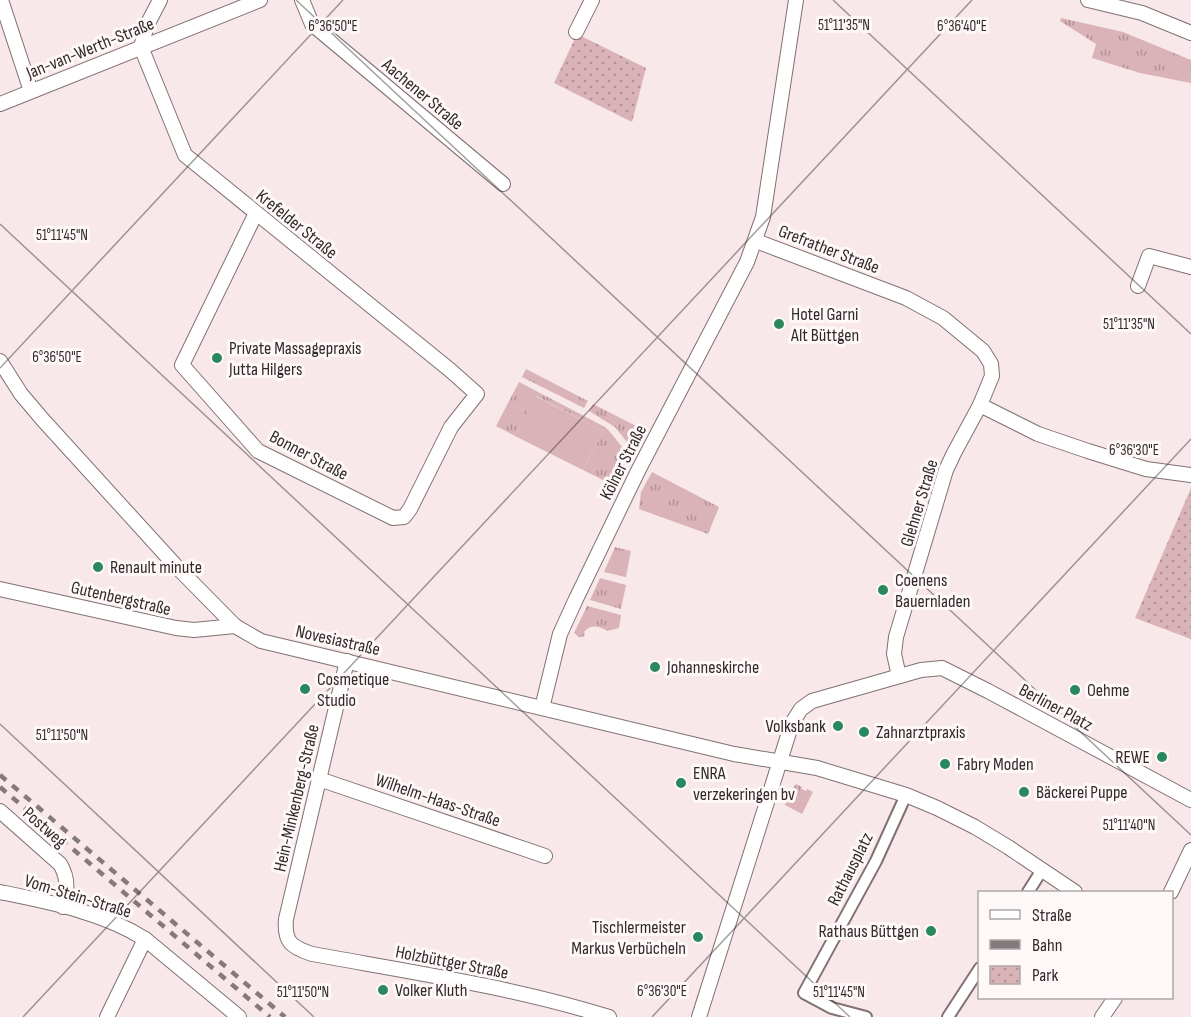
<svg xmlns="http://www.w3.org/2000/svg" width="1191" height="1017" font-family="'Sofia Sans Condensed',sans-serif">
<defs>
<pattern id="grass-tufts" width="24" height="20" patternUnits="userSpaceOnUse" patternTransform="scale(1.5)"><rect width="24" height="20" fill="#d9b3b7"/><path d="M3 7l-1-3M5 7V3M7 7l1-3M15 17l-1-3M17 17v-4M19 17l1-3" fill="none" stroke="#b19295"/></pattern>
<pattern id="park-dots" width="8" height="8" patternUnits="userSpaceOnUse" patternTransform="scale(1.5)"><rect width="8" height="8" fill="#d9b3b7"/><path d="M2 2h.1M6 6h.1" fill="none" stroke="#b19295" stroke-width="1.8" stroke-linecap="round"/></pattern>
</defs>
<rect width="100%" height="100%" fill="#f9e8e9"/>
<g fill="url(#grass-tufts)">
<path d="M1061,18L1123,32L1191,60V83L1140,73L1092,58L1096,44L1060,21Z"/>
<path d="M526,369L588,401L584,408L522,377Z"/>
<path d="M519,382L605,427C615,436 621,448 631,456L618,480L611,484L583,470L603,431L536,396L515,436L496,426Z"/>
<path d="M593,404L638,427L641,437L634,451L615,427L589,411Z"/>
<path d="M652,472L719,507L708,534L639,509L641,492Z"/>
<path d="M615,547L631,551L626,577L604,572Z"/>
<path d="M600,578L626,585L621,609L590,600Z"/>
<path d="M587,606L621,615L619,628L607,631C599,626 591,624 584,632L585,634L583,637H579L574,633Z"/>
<path d="M796,784L802,787L801,789L806,791L807,789L813,792L802,814L785,805L792,793L790,792Z"/>
</g>
<g fill="url(#park-dots)">
<path d="M577,34L646,68L632,122L554,83Z"/>
<path d="M1191,488V639L1135,618Z"/>
</g>
<path fill="#d9b3b7" d="M535,396L603,431L583,470L515,436Z"/>
<g fill="none" stroke-linecap="round" stroke-linejoin="round">
<defs>
<g id="pedestrian">
<path d="M1028,892L1042,870"/>
<path d="M866,1017L832,1008L804,993L876,861L906,795"/>
<path d="M948,1017L980,968"/>
</g>
<g id="minor">
<path d="M1,0L31,91"/>
<path d="M160,0L147,25L141,47L185,155L450,370L477,394L451,427L410,509L404,517L393,518L258,451L182,365L256,213"/>
<path d="M302,0L312,24L503,184"/>
<path d="M1088,0L1142,13L1191,33"/>
<path d="M576,32L592,0"/>
<path d="M0,104L260,0"/>
<path d="M756,241L906,298L943,318L983,351L991,364L992,376L980,405"/>
<path d="M1138,286L1149,256L1191,267"/>
<path d="M0,361L21,394L43,420L175,565L235,626L261,641L734,754L817,768L906,795L937,808L975,827L1008,847L1075,892"/>
<path d="M0,589L176,628L194,630L235,626"/>
<path d="M347,661L286,919C284,942 291,947 312,954C411,972 513,987 609,1017"/>
<path d="M899,676L894,654L896,637L946,470L954,453L980,405L1038,434L1088,451L1146,469L1191,475"/>
<path d="M542,708L560,634L576,599L639,469L747,262L763,217L796,0"/>
<path d="M319,779L545,856"/>
<path d="M0,811L60,864C69,879 67,890 63,907"/>
<path d="M0,892C49,902 102,912 145,939L239,1017"/>
<path d="M1171,892L1191,850"/>
<path d="M107,1017L145,939"/>
<path d="M699,1017L792,723L801,709L812,701L921,670L942,668L988,691L1191,800"/>
<path d="M1102,1017L1115,998"/>
</g>
</defs>
<use href="#pedestrian" stroke="#807173" stroke-width="14"/>
<use href="#minor" stroke="#807173" stroke-width="16"/>
<use href="#pedestrian" stroke="#fff" stroke-width="10"/>
<use href="#minor" stroke="#fff" stroke-width="14"/>
<g stroke="#857a7b" stroke-width="4.5" stroke-dasharray="8 8" stroke-linecap="butt">
<path d="M0,775L285,1017"/>
<path d="M0,787L270,1017"/>
</g>
</g>
<path fill="none" stroke="#312a2b" stroke-width="1.5" stroke-opacity="0.45" d="M296,0L1191,835M833,0L1191,334M0,224L850,1017M0,368L343,0M0,724L314,1017M23,1017L972,0M652,1017L1191,439"/>
<g fill="#2a885f" stroke="#fff8f9" stroke-width="2">
<circle cx="779" cy="324" r="6"/>
<circle cx="217" cy="358" r="6"/>
<circle cx="98" cy="567" r="6"/>
<circle cx="883" cy="590" r="6"/>
<circle cx="655" cy="667" r="6"/>
<circle cx="305" cy="689" r="6"/>
<circle cx="1075" cy="690" r="6"/>
<circle cx="838" cy="726" r="6"/>
<circle cx="864" cy="732" r="6"/>
<circle cx="1162" cy="757" r="6"/>
<circle cx="945" cy="764" r="6"/>
<circle cx="681" cy="783" r="6"/>
<circle cx="1024" cy="792" r="6"/>
<circle cx="931" cy="931" r="6"/>
<circle cx="698" cy="937" r="6"/>
<circle cx="383" cy="990" r="6"/>
</g>
<g text-anchor="middle" stroke-width="6" stroke-linejoin="round" paint-order="stroke">
<g font-size="18" fill="#312a2b" stroke="#fff8f9">
<text transform="translate(90 48) rotate(-22)" y="6">Jan-van-Werth-Straße</text>
<text transform="translate(423 94) rotate(40)" y="6">Aachener Straße</text>
<text transform="translate(297 224) rotate(39)" y="6">Krefelder Straße</text>
<text transform="translate(829 249) rotate(21)" y="6">Grefrather Straße</text>
<text transform="translate(309 455) rotate(28)" y="6">Bonner Straße</text>
<text transform="translate(623 462) rotate(-63)" y="6">Kölner Straße</text>
<text transform="translate(919 503) rotate(-73)" y="6">Glehner Straße</text>
<text transform="translate(121 598) rotate(13)" y="6">Gutenbergstraße</text>
<text transform="translate(338 640) rotate(13)" y="6">Novesiastraße</text>
<text transform="translate(1056 707) rotate(28)" y="6">Berliner Platz</text>
<text transform="translate(296 798) rotate(-77)" y="6">Hein-Minkenberg-Straße</text>
<text transform="translate(438 800) rotate(19)" y="6">Wilhelm-Haas-Straße</text>
<text transform="translate(45 827) rotate(41)" y="6">Postweg</text>
<text transform="translate(850 869) rotate(-63)" y="6">Rathausplatz</text>
<text transform="translate(78 896) rotate(17)" y="6">Vom-Stein-Straße</text>
<text transform="translate(452 962) rotate(11)" y="6">Holzbüttger Straße</text>
</g>
<g font-size="18" fill="#312a2b" stroke="#fff8f9" text-anchor="start">
<text x="791" y="320">Hotel Garni<tspan x="791" dy="21">Alt Büttgen</tspan></text>
<text x="229" y="354">Private Massagepraxis<tspan x="229" dy="21">Jutta Hilgers</tspan></text>
<text x="110" y="573">Renault minute</text>
<text x="895" y="586">Coenens<tspan x="895" dy="21">Bauernladen</tspan></text>
<text x="667" y="673">Johanneskirche</text>
<text x="317" y="685">Cosmetique<tspan x="317" dy="21">Studio</tspan></text>
<text x="1087" y="696">Oehme</text>
<text x="826" y="732" text-anchor="end">Volksbank</text>
<text x="876" y="738">Zahnarztpraxis</text>
<text x="1150" y="763" text-anchor="end">REWE</text>
<text x="957" y="770">Fabry Moden</text>
<text x="693" y="779">ENRA<tspan x="693" dy="21">verzekeringen bv</tspan></text>
<text x="1036" y="798">Bäckerei Puppe</text>
<text x="686" y="933" text-anchor="end">Tischlermeister<tspan x="686" dy="21">Markus Verbücheln</tspan></text>
<text x="919" y="937" text-anchor="end">Rathaus Büttgen</text>
<text x="395" y="996">Volker Kluth</text>
</g>
</g>
<g font-size="15" text-anchor="middle" fill="#312a2b" stroke="#fff8f9" stroke-width="6" stroke-linejoin="round" paint-order="stroke">
<text x="844" y="30">51°11'35"N</text>
<text x="333" y="31">6°36'50"E</text>
<text x="962" y="31">6°36'40"E</text>
<text x="62" y="240">51°11'45"N</text>
<text x="1129" y="329">51°11'35"N</text>
<text x="57" y="362">6°36'50"E</text>
<text x="1134" y="455">6°36'30"E</text>
<text x="62" y="740">51°11'50"N</text>
<text x="1129" y="830">51°11'40"N</text>
<text x="662" y="996">6°36'30"E</text>
<text x="303" y="997">51°11'50"N</text>
<text x="839" y="997">51°11'45"N</text>
</g>
<rect x="978" y="891" width="195" height="108" fill="#fff8f9" stroke="#ada6a7" stroke-width="1.5"/>
<rect x="990" y="910" width="30" height="9" fill="#ffffff" stroke="#ada6a7" stroke-width="1.5"/>
<text x="1032" y="921" font-size="18" fill="#312a2b">Straße</text>
<rect x="990" y="940" width="30" height="9" fill="#857a7b" stroke="#ada6a7" stroke-width="1.5"/>
<text x="1032" y="951" font-size="18" fill="#312a2b">Bahn</text>
<rect x="990" y="966" width="30" height="18" fill="url(#park-dots)" stroke="#ada6a7" stroke-width="1.5"/>
<text x="1032" y="981" font-size="18" fill="#312a2b">Park</text>
</svg>
